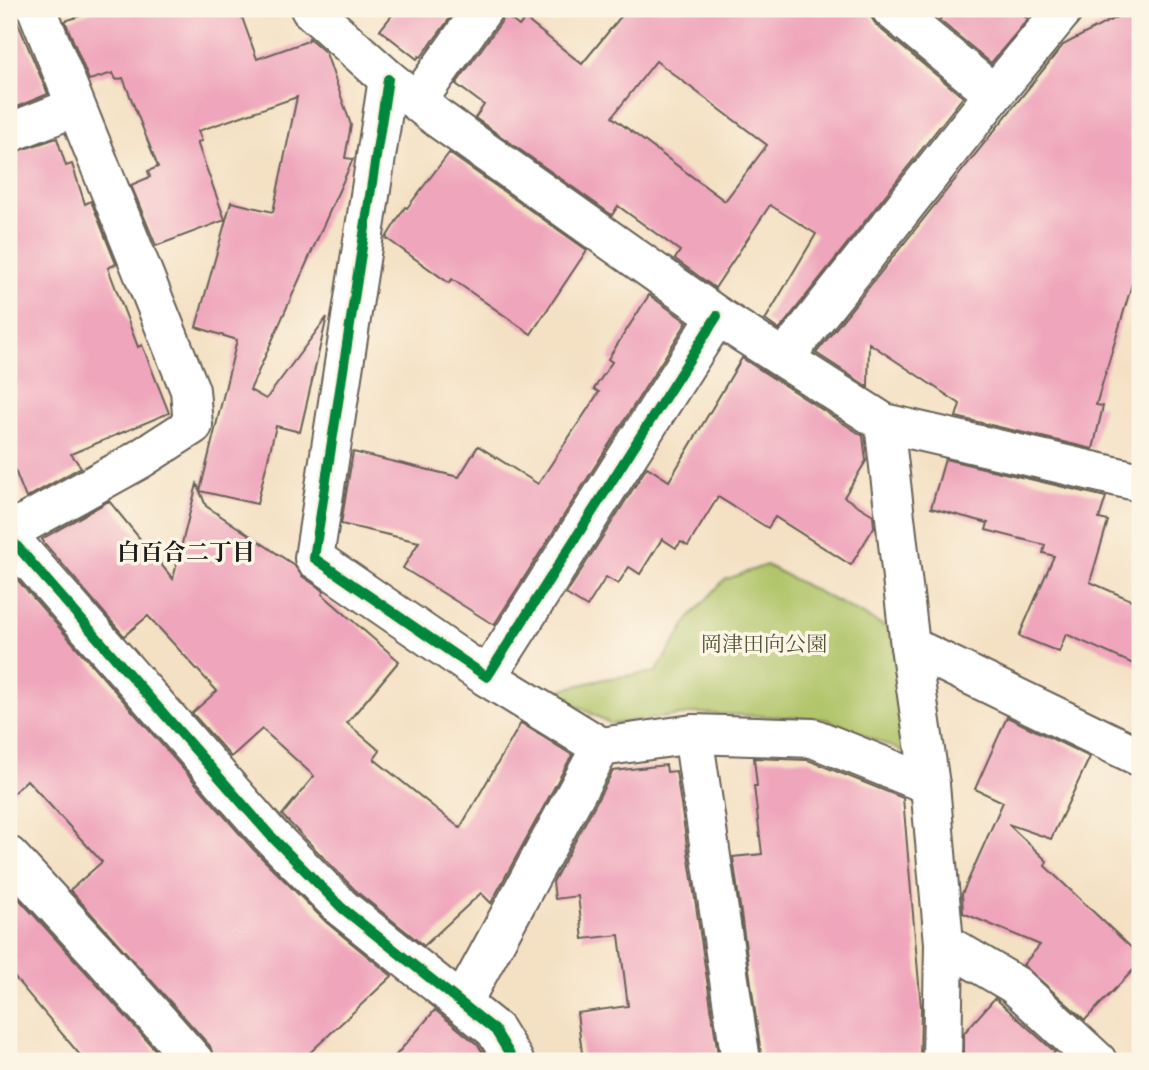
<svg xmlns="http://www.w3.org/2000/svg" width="1149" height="1070" font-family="'Libre Caslon Text','Noto Serif JP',serif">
<rect width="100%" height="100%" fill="#fcf5e5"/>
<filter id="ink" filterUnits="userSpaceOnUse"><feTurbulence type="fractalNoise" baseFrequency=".0143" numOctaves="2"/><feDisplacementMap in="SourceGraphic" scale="14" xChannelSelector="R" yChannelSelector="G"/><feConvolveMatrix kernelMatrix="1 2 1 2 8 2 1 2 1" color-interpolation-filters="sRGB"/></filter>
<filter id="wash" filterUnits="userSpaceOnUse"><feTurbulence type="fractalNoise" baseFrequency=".00686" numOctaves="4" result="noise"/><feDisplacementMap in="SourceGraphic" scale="28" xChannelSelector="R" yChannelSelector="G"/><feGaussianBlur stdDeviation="1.57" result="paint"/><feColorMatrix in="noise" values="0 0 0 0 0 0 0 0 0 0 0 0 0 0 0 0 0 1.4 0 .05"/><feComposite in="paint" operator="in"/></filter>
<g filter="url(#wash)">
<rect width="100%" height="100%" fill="#f4e1c4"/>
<path fill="#b1c56a" stroke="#667043" stroke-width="2" d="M766,565L892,630L908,754L825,719L697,713L611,724L551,692L604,679L656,672L691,616L724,580Z"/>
<g id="blocks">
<g fill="#efa5bb" fill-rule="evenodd">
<path d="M100,9H239L257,59L308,41L309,38L326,53L351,125L345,158L353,159L250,390L266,399L327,317L300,432L276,426L257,504L200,491L237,340L196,327L231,202L273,212L297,97L198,131L202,141L197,142L225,220L156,246L131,185L150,177L148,171L158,167L123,78L116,80L113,73L89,80L65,21Z"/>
<path d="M397,9H446L453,14L421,57L419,56L417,59L380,30Z"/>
<path d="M627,9H870L871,17L877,26L963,97L779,330L765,320L816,234L770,205L715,288L675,259L680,251L618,206L612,215L475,118L484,105L456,84L501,22L504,14L519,26L525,19L582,64ZM656,61L767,145L725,201L612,117Z"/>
<path d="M949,9H1016L1028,19L991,63L939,20Z"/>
<path d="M1132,9H1140V257L1096,405L1103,406L1093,449L956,417L960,404L869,343L868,387L816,353L1063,45Z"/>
<path d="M15,16L48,94L9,110V17Z"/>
<path d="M57,138L66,166L72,164L85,204L91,201L116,264L108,268L138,347L142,345L169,413L71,454L81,467L26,498L9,455V154Z"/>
<path d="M449,153L587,250L531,334L452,279L449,283L386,238L405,207L407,208Z"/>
<path d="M649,295L687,322L494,625L403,568L419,542L341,524L353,452L459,477L478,446L538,484L599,392L594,389L612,362L608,359Z"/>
<path d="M742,358L863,436L866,461L844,497L873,515L874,527L851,565L775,517L768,528L718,497L688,546L681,542L676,548L662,539L640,574L629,567L618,584L606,577L587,607L566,594L647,467L669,481Z"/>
<path d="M945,459L1106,497L1099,519L1108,521L1090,582L1140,604V667L1066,634L1059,652L1019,636L1054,556L1043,553L1045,545L986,530L988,523L931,508Z"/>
<path d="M197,484L206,506L294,565L302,576L324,591L322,594L399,661L347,723L380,751L374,759L460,828L521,723L572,755L491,903L481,893L424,946L357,892L282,815L314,776L262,729L231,757L192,713L217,691L148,616L124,636L45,544L42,539L109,501L173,579Z"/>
<path d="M9,570L253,849L327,923L392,976L301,1061H215L210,1046L70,890L102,862L27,780L9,797Z"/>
<path d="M1007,717L1090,757L1051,839L1008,824L1047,861L1045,866L1140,956V963L1085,1020L1023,965L1040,945L963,913L962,894L1003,802L975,789Z"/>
<path d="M754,758L808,760L903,798L921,1007L920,1061H762L733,857L762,854L754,786H757Z"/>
<path d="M666,765L667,772L676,771L719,1061H583L577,1013L628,1006L619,935L583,939L578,896L555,899L553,882L613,771Z"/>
<path d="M9,888L85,971L165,1061H85L9,971Z"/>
<path d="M995,998L1055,1052L1046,1061H964V1033Z"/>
<path d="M435,1010L478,1045L488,1061H391Z"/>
</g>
</g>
</g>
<g filter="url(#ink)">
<use href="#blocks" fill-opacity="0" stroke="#686157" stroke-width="2"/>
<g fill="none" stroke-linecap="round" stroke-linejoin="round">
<defs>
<g id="street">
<path d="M310,9L388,79L439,119L717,316L884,423L1140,482"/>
<path d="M891,9L994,94L1064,9"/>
<path d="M388,79L314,558L487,677L717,316"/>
<path d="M417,101L483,9"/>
<path d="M9,133L75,107"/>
<path d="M784,358L994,94"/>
<path d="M884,423L910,646L930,785L944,943L942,1061"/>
<path d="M9,532L137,461L193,425L190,390L37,9"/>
<path d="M9,537L269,834L342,908L495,1030L514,1061"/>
<path d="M910,646L1140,757"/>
<path d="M487,677L601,747"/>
<path d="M693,734L741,1061"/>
<path d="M9,856L101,956L194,1061"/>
<path d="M944,943L1015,985L1097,1061"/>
<path d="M462,1003L601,747L693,734L813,738L930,785"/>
</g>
</defs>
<use href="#street" stroke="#686157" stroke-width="42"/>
<use href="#street" stroke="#fff" stroke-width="38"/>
<defs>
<g id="cycleway">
<path d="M388,79L314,558L487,677L717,316"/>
<path d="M9,537L269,834L342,908L495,1030L514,1061"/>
</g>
</defs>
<use href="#cycleway" stroke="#fcf5e5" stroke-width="15"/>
<use href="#cycleway" stroke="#00873e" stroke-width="10"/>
</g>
</g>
<g text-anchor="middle" stroke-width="7" stroke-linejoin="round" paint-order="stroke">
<g font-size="21" fill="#505737" stroke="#fcf5e5">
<text x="764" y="651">岡津田向公園</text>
</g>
<g font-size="23" font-weight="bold" fill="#1c1c1c" stroke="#fcf5e5">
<text x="186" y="560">白百合二丁目</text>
</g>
</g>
<rect width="1149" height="1070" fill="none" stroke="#fcf5e5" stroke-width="35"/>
</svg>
